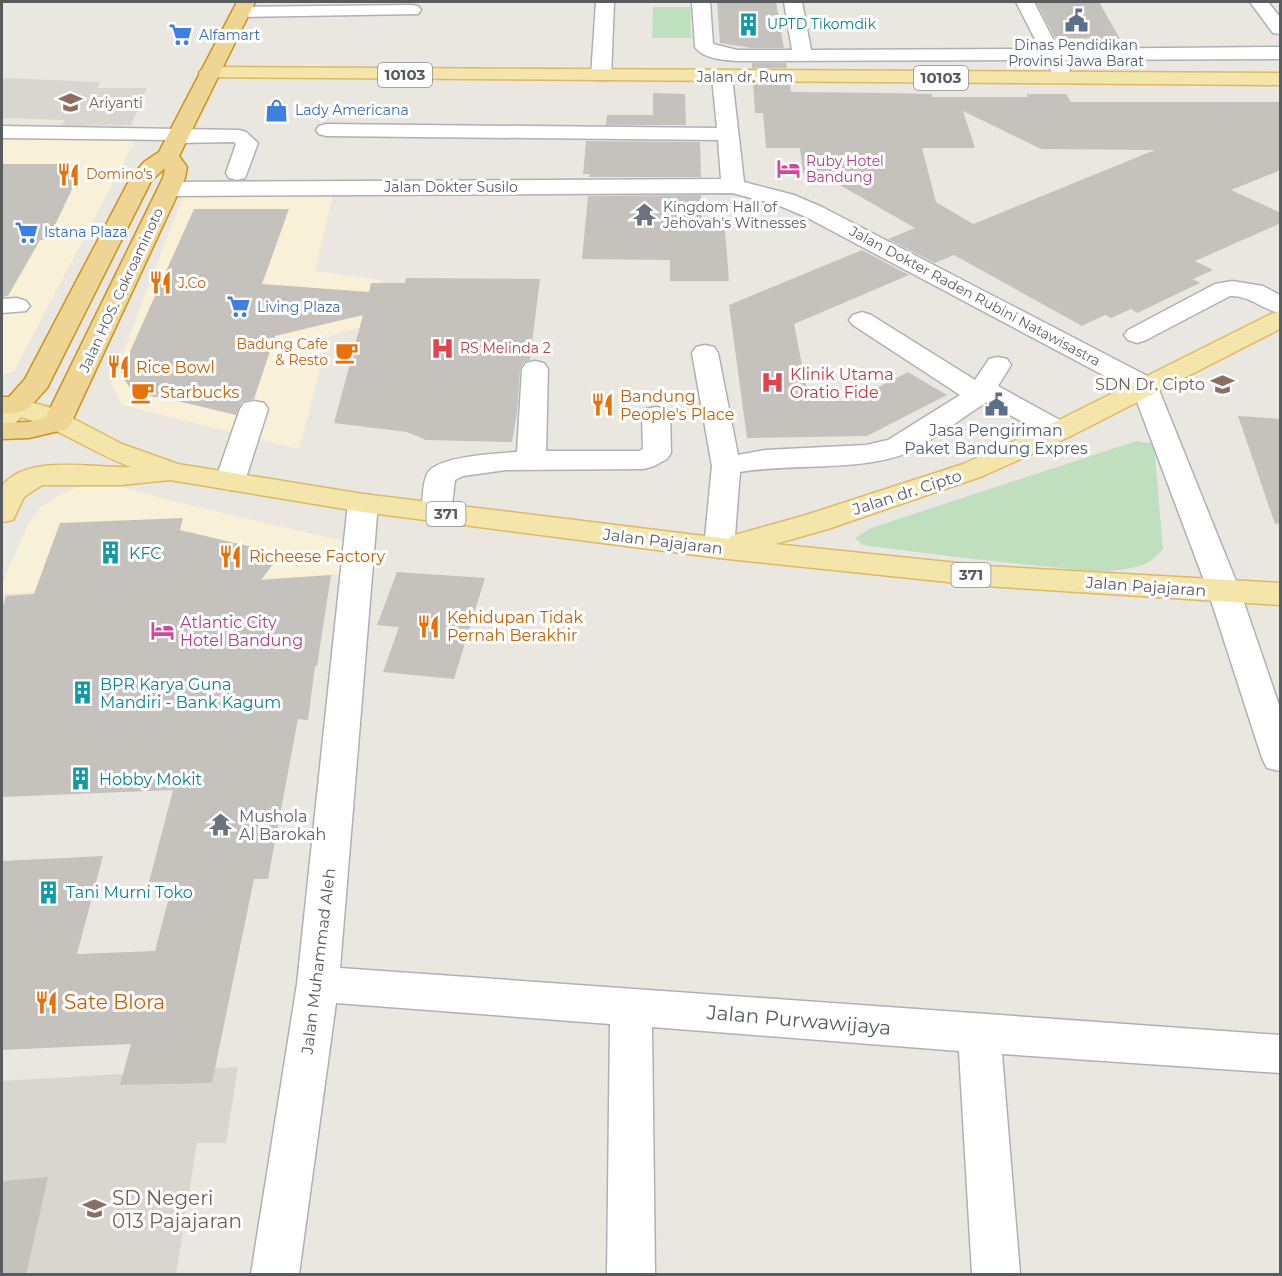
<svg xmlns="http://www.w3.org/2000/svg" width="1282" height="1276" font-family="Montserrat,sans-serif">
<rect width="100%" height="100%" fill="#eae7e0"/>
<g fill="#f8f0d7">
<path d="M2,138L136,139L14,371L2,375Z"/>
<path d="M333,194L315,271L381,280L372,324L329,336L299,449L122,405L111,384L183,196Z"/>
<path d="M104,482L172,501L347,542L344,574L2,594V585L28,524L40,508L61,494L85,485Z"/>
</g>
<g fill="#d9d6cf">
<path d="M2,78L100,82L97,88H147L131,125L62,126L65,120L2,118Z"/>
<path d="M238,1067L226,1143H197L176,1274H2V1081Z"/>
</g>
<g fill="#c0dfbf">
<path d="M653,7H690L691,38H652Z"/>
<path d="M1136,441L1154,444L1163,549C1155,560 1145,565 1132,568C1104,574 1070,569 1041,566C981,560 922,553 863,545L855,538L871,528Z"/>
</g>
<g fill="#c5c2bd" fill-rule="evenodd">
<path d="M717,2H776L784,48H751L720,43Z"/>
<path d="M1036,2H1099L1120,39L1055,38Z"/>
<path d="M752,63H786L787,68H752Z"/>
<path d="M753,83L790,84L791,92L889,93L932,94V97H1028L1027,94H1066L1071,102H1281V170L1231,190L1281,213V223L1195,261L1213,270L1193,279L1200,283L1137,313L1131,309L1111,318L1105,315L1082,326L954,255L935,263L888,239L915,228L838,184H813L811,173H803L800,148H766L763,113H755ZM963,111L1041,149L1155,150L973,224L936,202L922,148H975Z"/>
<path d="M653,93L685,94L686,125H606L607,115H653Z"/>
<path d="M586,141L700,142L701,177H589L590,174H583Z"/>
<path d="M2,164H71L72,189L56,223L44,240H40L8,296L2,297Z"/>
<path d="M701,195L702,218H724L729,281H670V260L582,259L588,196Z"/>
<path d="M194,209H289L262,284L369,292L371,283H405L406,278L540,279L530,360L524,362L520,369L517,413L512,442L426,440L407,432L334,423L363,315L275,336L254,399L242,402L236,415L169,399L149,396L131,389L123,378L121,372L124,365Z"/>
<path d="M862,250L909,275L794,324L809,401H851L908,372L947,395L867,436L747,438L729,305Z"/>
<path d="M1238,416L1281,419V523L1275,524Z"/>
<path d="M183,518L180,530L281,554L261,580L331,575L317,666H315L308,720L298,719L268,879H254L212,1083L120,1085L131,1044L2,1050V861L103,856L77,954L155,951L173,882H149L173,790L2,797V609L6,596L34,594L60,523Z"/>
<path d="M397,572L485,578L454,679L383,672L399,627L377,625Z"/>
<path d="M48,1177L26,1275H2V1181Z"/>
</g>
<g fill="none" stroke-linecap="round" stroke-linejoin="round">
<defs>
<g id="minor">
<path d="M596,2H614L611,76L608,80H594L591,76Z"/>
<path d="M692,2H710L713,44L737,50H792L784,2H802L811,50L1040,49L1016,2H1034L1058,49L1280,47V59L1064,60L1070,70L1067,74H1053L1045,60L737,61C724,60 703,59 695,47Z"/>
<path d="M1250,2H1268L1280,17V34L1273,33Z"/>
<path d="M412,5L418,6L421,10L418,14L241,17L235,16L232,12L235,8L241,7Z"/>
<path d="M722,71L729,73L732,77L744,182L794,195L822,207L1155,380L1240,591L1280,708V771L1267,768L1262,758L1208,591L1133,391L806,217L778,205L732,193L169,196L161,194L158,189L161,184L169,182L721,179L718,140L326,136L319,134L316,130L319,126L326,124L717,128L712,77L715,73Z"/>
<path d="M2,126L239,130L246,132L258,143L245,178L237,180L229,178L226,173L236,144L234,142L177,143L169,140L2,138Z"/>
<path d="M1232,281L1263,286L1280,295V313C1262,310 1250,295 1230,296L1146,340L1137,343L1128,340L1124,335L1128,330L1215,284Z"/>
<path d="M17,298L26,301L30,306L26,311L2,313V299Z"/>
<path d="M862,312L871,315L975,380L989,359L998,357L1007,359L1011,365L998,386L1069,425L1073,431L1069,437L1059,439L1049,437L987,402C961,418 936,439 909,452C865,472 790,463 740,472L734,548L730,555L719,558L708,555L704,548L712,466L692,353L696,347L705,345L714,347L718,353L738,455L765,450L866,445L888,440L960,395L853,325L849,320L853,315Z"/>
<path d="M535,361L544,363L548,369L546,451H639L643,449L642,415L646,409L656,407L666,409L670,415L671,453L667,459L654,466L644,469L506,470L463,476L455,480L451,512L447,519L436,521L425,519L421,512C423,501 422,485 427,474C435,456 499,453 517,452L522,369L526,363Z"/>
<path d="M254,401L264,403L268,409L245,481L240,487L230,490L220,487L215,481L240,409L244,403Z"/>
<path d="M363,494L374,496L378,503L340,968L1280,1035V1073L1002,1054L1020,1274H972L959,1051L652,1027L655,1274H607L610,1024L336,1003L299,1274H251L297,984L348,503L352,496Z"/>
</g>
<g id="major">
<path d="M209,67L1280,73V85L202,77L199,73L202,69Z"/>
<path d="M1280,311V329L1069,437L983,476L828,529L775,544L986,566L1280,583V605L986,586L719,558L363,512L170,480L121,485H42L24,497L13,520L2,522V486C28,453 93,469 131,467C93,453 59,428 21,417L12,427L2,429V405L6,400L16,398L55,409L122,444L178,464L363,494L729,539L731,536L806,515L963,464L1049,425L1271,314Z"/>
</g>
<path id="highway" d="M237,2H255L179,156L187,167L185,178L71,423L67,429L29,438L2,439V423L29,422L46,417L163,178L165,168L151,181L47,388C30,406 28,415 2,413V397H9L25,379L130,179L144,162L159,152Z"/>
</defs>
<use href="#minor" stroke="#aeb1b4" stroke-width="3"/>
<use href="#major" stroke="#deb965" stroke-width="3"/>
<use href="#highway" stroke="#ce921c" stroke-width="3"/>
<use href="#minor" fill="#fff" fill-rule="evenodd"/>
<use href="#major" fill="#f4e6ab" fill-rule="evenodd"/>
<use href="#highway" fill="#eed593" fill-rule="evenodd"/>
</g>
<defs>
<symbol id="civic-bare" viewBox="-9 -9 18 18"><path d="M-.6-6.5H3V-4.5H.6V-3L4-1V1h2V6H-6V1h2V-1L-.6-3ZM-1.2 2.5V6h2.4V2.5Z" fill="#5c6f8a" stroke="#fff" stroke-width="2.5" paint-order="stroke"/></symbol>
<symbol id="building-bare" viewBox="-9 -9 18 18"><path d="M-4-6H4V6H1V3H-1V6H-4ZM-2.5-4.3h1.7v1.8h-1.7ZM.8-4.3h1.7v1.8H.8ZM-2.5-1h1.7V.8h-1.7ZM.8-1h1.7V.8H.8Z" fill="#0f9aa8" stroke="#fff" stroke-width="2.5" paint-order="stroke"/></symbol>
<symbol id="supermarket-bare" viewBox="-9 -9 18 18"><path d="M-6-5.5h2.5l.6 2H6L4.5 2H-2.5L-4.4-4H-6ZM-1.5 3.2a1.3 1.3 0 1 0 .1 0ZM3 3.2a1.3 1.3 0 1 0 .1 0Z" fill="#3f7fe0" stroke="#fff" stroke-width="2.5" paint-order="stroke"/></symbol>
<symbol id="university-bare" viewBox="-9 -9 18 18"><path d="M0-5L7-2L0 1L-7-2ZM-4 1L0 2.5L4 1V4Q0 6-4 4Z" fill="#8d6e63" stroke="#fff" stroke-width="2.5" paint-order="stroke"/></symbol>
<symbol id="shop-bare" viewBox="-9 -9 18 18"><path d="M-5-2.5h2.3a2.7 3.5 0 0 1 5.4 0H5L5.5 6h-11ZM-1.5-2.5h3a1.5 2.3 0 0 0-3 0Z" fill="#3f7fe0" stroke="#fff" stroke-width="2.5" paint-order="stroke"/></symbol>
<symbol id="hotel-bare" viewBox="-9 -9 18 18"><path d="M-6-4.5h1.5V1H6V5H4.5V3h-9V5H-6ZM-4 0a1.8 1.8 0 1 1 3.6 0ZM.5 0V-2.5h3Q6-2.5 6 0Z" fill="#d1479c" stroke="#fff" stroke-width="2.5" paint-order="stroke"/></symbol>
<symbol id="restaurant-bare" viewBox="-9 -9 18 18"><path d="M-5-6h1v4h1v-4h1v4h1v-4h1v5L-1.5 .5V6h-2V.5L-5-1ZM5-6V6H3V1.5H1.5Q1.5-4 5-6Z" fill="#e8710a" stroke="#fff" stroke-width="2.5" paint-order="stroke"/></symbol>
<symbol id="temple-bare" viewBox="-9 -9 18 18"><path d="M0-6L5-2H3V0L6.5 2.5H4V6H1.5V3h-3V6H-4V2.5H-6.5L-3 0V-2H-5Z" fill="#6b7280" stroke="#fff" stroke-width="2.5" paint-order="stroke"/></symbol>
<symbol id="hospital-bare" viewBox="-9 -9 18 18"><path d="M-5-5h3v3.5h4V-5h3V5h-3V1.5h-4V5h-3Z" fill="#e0444e" stroke="#fff" stroke-width="2.5" paint-order="stroke"/></symbol>
<symbol id="cafe-bare" viewBox="-9 -9 18 18"><path d="M-5.5-4.5H6V0H3Q3 3.5 0 3.5H-2.5Q-5.5 3.5-5.5 0ZM3-3.2v2h1.7v-2ZM-6 4.5H4V6H-6Z" fill="#e8710a" stroke="#fff" stroke-width="2.5" paint-order="stroke"/></symbol>
<symbol id="school-bare" viewBox="-9 -9 18 18"><path d="M0-5L7-2L0 1L-7-2ZM-4 1L0 2.5L4 1V4Q0 6-4 4Z" fill="#8d6e63" stroke="#fff" stroke-width="2.5" paint-order="stroke"/></symbol>
</defs>
<g fill-rule="evenodd">
<use href="#civic-bare" x="1060" y="4" width="33" height="33"/>
<use href="#building-bare" x="732" y="8" width="33" height="33"/>
<use href="#supermarket-bare" x="164" y="18" width="33" height="33"/>
<use href="#university-bare" x="54" y="86" width="33" height="33"/>
<use href="#shop-bare" x="260" y="94" width="33" height="33"/>
<use href="#hotel-bare" x="772" y="152" width="33" height="33"/>
<use href="#restaurant-bare" x="52" y="158" width="33" height="33"/>
<use href="#temple-bare" x="628" y="198" width="33" height="33"/>
<use href="#supermarket-bare" x="10" y="216" width="33" height="33"/>
<use href="#restaurant-bare" x="144" y="266" width="33" height="33"/>
<use href="#supermarket-bare" x="222" y="290" width="33" height="33"/>
<use href="#hospital-bare" x="426" y="332" width="33" height="33"/>
<use href="#cafe-bare" x="330" y="336" width="33" height="33"/>
<use href="#restaurant-bare" x="102" y="350" width="33" height="33"/>
<use href="#hospital-bare" x="756" y="366" width="33" height="33"/>
<use href="#school-bare" x="1206" y="368" width="33" height="33"/>
<use href="#cafe-bare" x="126" y="376" width="33" height="33"/>
<use href="#restaurant-bare" x="586" y="388" width="33" height="33"/>
<use href="#civic-bare" x="980" y="388" width="33" height="33"/>
<use href="#building-bare" x="94" y="536" width="33" height="33"/>
<use href="#restaurant-bare" x="214" y="540" width="33" height="33"/>
<use href="#restaurant-bare" x="412" y="610" width="33" height="33"/>
<use href="#hotel-bare" x="146" y="614" width="33" height="33"/>
<use href="#building-bare" x="66" y="676" width="33" height="33"/>
<use href="#building-bare" x="64" y="762" width="33" height="33"/>
<use href="#temple-bare" x="204" y="808" width="33" height="33"/>
<use href="#building-bare" x="32" y="876" width="33" height="33"/>
<use href="#restaurant-bare" x="30" y="986" width="33" height="33"/>
<use href="#school-bare" x="78" y="1192" width="33" height="33"/>
</g>
<g text-anchor="middle" stroke-width="6" stroke-linejoin="round" paint-order="stroke">
<g font-size="14" fill="#0d838f" stroke="#fff" text-anchor="start">
<text x="767" y="29">UPTD Tikomdik</text>
</g>
<g font-size="14" fill="#366cbe" stroke="#fff" text-anchor="start">
<text x="199" y="40">Alfamart</text>
<text x="295" y="115">Lady Americana</text>
<text x="44" y="237">Istana Plaza</text>
<text x="257" y="312">Living Plaza</text>
</g>
<g font-size="14" fill="#4e5e75" stroke="#fff">
<text x="1076" y="50">Dinas Pendidikan<tspan x="1076" dy="16">Provinsi Jawa Barat</tspan></text>
</g>
<g font-size="14" fill="#595c5f" stroke="#fff">
<text x="745" y="82">Jalan dr. Rum</text>
<text x="451" y="192">Jalan Dokter Susilo</text>
<text transform="translate(121 290) rotate(-65)" y="5">Jalan HOS. Cokroaminoto</text>
<text transform="translate(975 296) rotate(28)" y="5">Jalan Dokter Raden Rubini Natawisastra</text>
</g>
<g font-size="14" fill="#785e54" stroke="#fff" text-anchor="start">
<text x="89" y="108">Ariyanti</text>
</g>
<g font-size="14" fill="#b23c85" stroke="#fff" text-anchor="start">
<text x="806" y="166">Ruby Hotel<tspan x="806" dy="16">Bandung</tspan></text>
</g>
<g font-size="14" fill="#c56008" stroke="#fff" text-anchor="start">
<text x="86" y="179">Domino's</text>
<text x="178" y="288">J.Co</text>
<text x="328" y="349" text-anchor="end">Badung Cafe<tspan x="328" dy="16">&amp; Resto</tspan></text>
</g>
<g font-size="14" fill="#5b616d" stroke="#fff" text-anchor="start">
<text x="663" y="212">Kingdom Hall of<tspan x="663" dy="16">Jehovah's Witnesses</tspan></text>
</g>
<g font-size="14" fill="#be3a42" stroke="#fff" text-anchor="start">
<text x="460" y="353">RS Melinda 2</text>
</g>
<g fill="#fff" stroke="#8b8d8f" stroke-width="1.5">
<rect x="378" y="63" width="54" height="24" rx="4.5"/>
<rect x="914" y="66" width="54" height="24" rx="4.5"/>
<rect x="426.5" y="502" width="39" height="24" rx="4.5"/>
<rect x="951.5" y="563" width="39" height="24" rx="4.5"/>
</g>
<g font-size="15" font-weight="bold" fill="#595c5f">
<text x="405" y="80">10103</text>
<text x="941" y="83">10103</text>
<text x="446" y="519">371</text>
<text x="971" y="580">371</text>
</g>
<g font-size="16" fill="#c56008" stroke="#fff" text-anchor="start">
<text x="136" y="373">Rice Bowl</text>
<text x="160" y="398">Starbucks</text>
<text x="620" y="402">Bandung<tspan x="620" dy="18">People's Place</tspan></text>
<text x="249" y="562">Richeese Factory</text>
<text x="447" y="623">Kehidupan Tidak<tspan x="447" dy="18">Pernah Berakhir</tspan></text>
</g>
<g font-size="16" fill="#be3a42" stroke="#fff" text-anchor="start">
<text x="790" y="380">Klinik Utama<tspan x="790" dy="18">Oratio Fide</tspan></text>
</g>
<g font-size="16" fill="#785e54" stroke="#fff" text-anchor="end">
<text x="1205" y="390">SDN Dr. Cipto</text>
</g>
<g font-size="16" fill="#4e5e75" stroke="#fff">
<text x="996" y="436">Jasa Pengiriman<tspan x="996" dy="18">Paket Bandung Expres</tspan></text>
</g>
<g font-size="16" fill="#595c5f" stroke="#fff">
<text transform="translate(907 492) rotate(-18)" y="6">Jalan dr. Cipto</text>
<text transform="translate(663 541) rotate(7)" y="6">Jalan Pajajaran</text>
<text transform="translate(1146 586) rotate(4)" y="6">Jalan Pajajaran</text>
<text transform="translate(318 961) rotate(-83)" y="6">Jalan Muhammad Aleh</text>
</g>
<g font-size="16" fill="#0d838f" stroke="#fff" text-anchor="start">
<text x="129" y="559">KFC</text>
<text x="100" y="690">BPR Karya Guna<tspan x="100" dy="18">Mandiri - Bank Kagum</tspan></text>
<text x="99" y="785">Hobby Mokit</text>
<text x="66" y="898">Tani Murni Toko</text>
</g>
<g font-size="16" fill="#b23c85" stroke="#fff" text-anchor="start">
<text x="180" y="628">Atlantic City<tspan x="180" dy="18">Hotel Bandung</tspan></text>
</g>
<g font-size="16" fill="#5b616d" stroke="#fff" text-anchor="start">
<text x="239" y="822">Mushola<tspan x="239" dy="18">Al Barokah</tspan></text>
</g>
<g font-size="20" fill="#c56008" stroke="#fff" text-anchor="start">
<text x="64" y="1009">Sate Blora</text>
</g>
<g font-size="20" fill="#595c5f" stroke="#fff">
<text transform="translate(799 1020) rotate(5)" y="7">Jalan Purwawijaya</text>
</g>
<g font-size="20" fill="#785e54" stroke="#fff" text-anchor="start">
<text x="112" y="1205">SD Negeri<tspan x="112" dy="23">013 Pajajaran</tspan></text>
</g>
</g>
<rect width="1282" height="1276" fill="none" stroke="#595c5f" stroke-width="6"/>
</svg>
